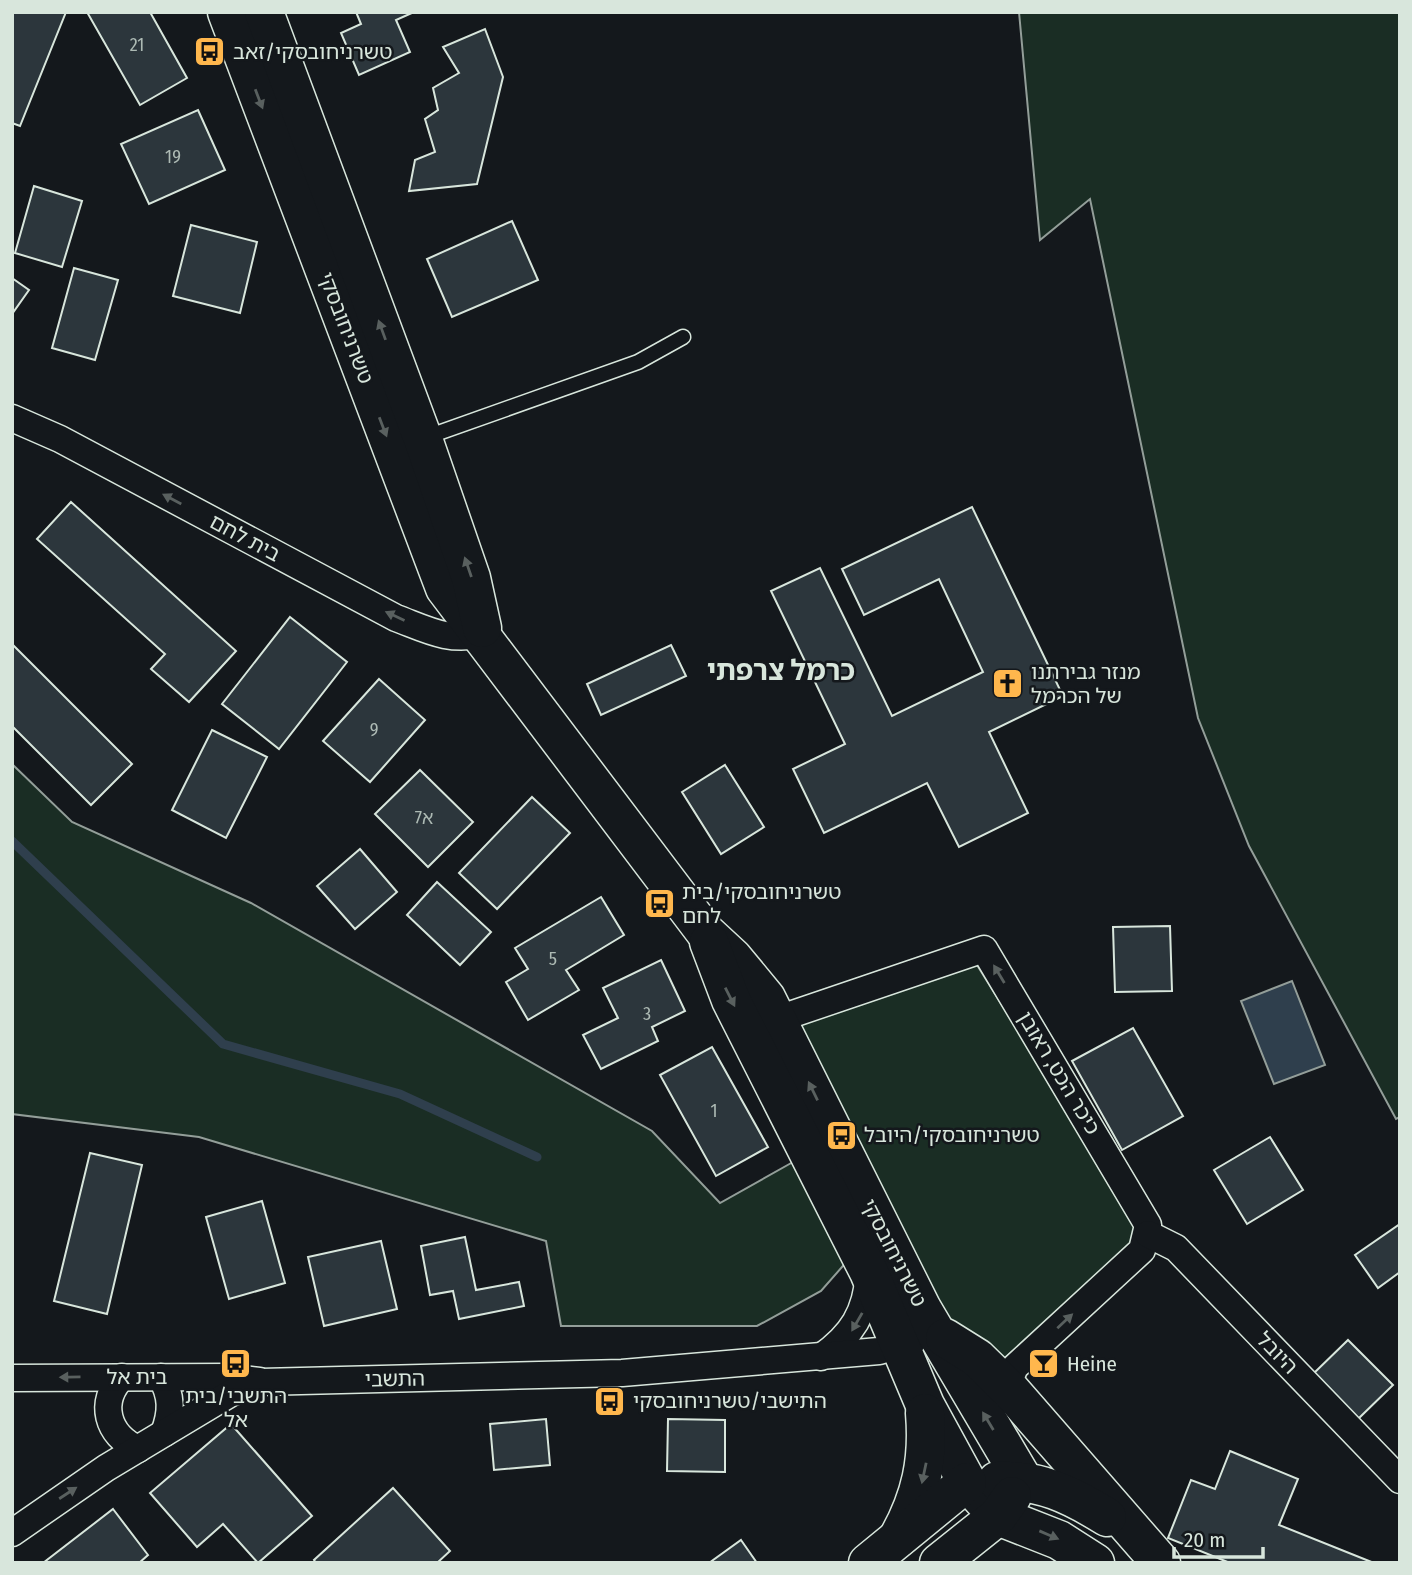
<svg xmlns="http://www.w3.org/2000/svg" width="1412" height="1575" font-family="'Fira Sans Condensed','Noto Sans Hebrew',sans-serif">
<rect width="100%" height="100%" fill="#14181c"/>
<g fill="#1a2d24" stroke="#939e99" stroke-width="2">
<path d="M1019,12H1400V1117L1396,1119L1249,846L1198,718L1090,199L1040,240Z"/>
<path d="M12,764L72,822L251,903L652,1131L720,1203L793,1162L849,1259L821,1291L757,1326H561L546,1241L199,1137L12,1114Z"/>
<path d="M977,965L1137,1221L1138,1237L1116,1262L999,1363L937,1312L799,1023Z"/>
</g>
<path fill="#2f3f4d" stroke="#939e99" stroke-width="2" d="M1292,981L1325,1065L1274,1084L1241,1001Z"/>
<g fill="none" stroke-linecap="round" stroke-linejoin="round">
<path stroke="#2f3f4d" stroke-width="9" d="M12,841L223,1044L400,1094L537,1157"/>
</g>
<g fill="#2c363c" stroke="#d8e6dc" stroke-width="2">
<path d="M12,12H66L20,126L12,123Z"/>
<path d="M87,12H150L187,78L140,105Z"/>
<path d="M356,12H414L396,20L410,52L359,75L341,33L361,24Z"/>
<path d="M485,29L503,77L477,184L409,191L415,160L435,152L425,119L438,110L433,88L459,73L443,47Z"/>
<path d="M198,110L225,170L149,204L121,144Z"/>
<path d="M34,186L82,201L62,267L15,253Z"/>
<path d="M512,221L538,280L452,317L427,259Z"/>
<path d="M191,225L257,242L240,313L173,296Z"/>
<path d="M74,268L118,280L95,360L52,348Z"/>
<path d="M12,278L29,290L12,314Z"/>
<path d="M71,502L236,651L189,702L151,669L165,654L37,539Z"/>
<path d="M972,507L1063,696L989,732L1028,813L959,847L927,783L824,833L793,769L845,744L771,591L820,568L892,716L983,672L939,579L864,615L842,569Z"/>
<path d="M290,617L347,662L279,749L222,704Z"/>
<path d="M12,644L132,764L91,805L12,726Z"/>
<path d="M671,645L686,676L601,715L587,684Z"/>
<path d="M379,679L425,720L370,782L323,741Z"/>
<path d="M212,730L267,757L226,838L172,810Z"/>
<path d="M725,765L764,827L721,854L682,792Z"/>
<path d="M420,770L473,822L428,867L375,814Z"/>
<path d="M532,797L570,833L497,909L459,873Z"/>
<path d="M360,849L397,892L355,929L317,886Z"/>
<path d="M437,882L491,932L460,965L407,915Z"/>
<path d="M601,897L624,935L566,970L579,990L528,1020L506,982L528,969L515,948Z"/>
<path d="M1170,926L1172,991L1115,992L1113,927Z"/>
<path d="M661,960L685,1011L652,1027L658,1041L601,1069L583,1035L618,1018L603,988Z"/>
<path d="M1133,1028L1183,1116L1122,1150L1072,1061Z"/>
<path d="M712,1047L768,1147L716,1176L660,1075Z"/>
<path d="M1270,1137L1303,1190L1247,1224L1214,1170Z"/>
<path d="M90,1153L142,1165L107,1314L54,1301Z"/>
<path d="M262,1201L285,1283L229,1299L206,1217Z"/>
<path d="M1400,1224V1272L1378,1288L1355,1255Z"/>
<path d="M465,1237L476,1290L519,1282L524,1306L459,1319L453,1291L430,1295L421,1246Z"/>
<path d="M381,1241L397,1309L324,1326L308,1257Z"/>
<path d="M1348,1340L1393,1385L1358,1419L1313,1374Z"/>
<path d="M546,1419L550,1465L494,1470L490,1424Z"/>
<path d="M668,1419L725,1420V1472L667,1471Z"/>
<path d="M231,1424L312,1516L258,1563L223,1524L197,1547L150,1493Z"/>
<path d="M1230,1451L1298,1479L1279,1525L1374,1563H1230L1168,1538L1191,1480L1215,1489Z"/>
<path d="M393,1488L450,1551L437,1563H316L314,1560Z"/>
<path d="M113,1509L148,1555L139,1563H43Z"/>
<path d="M741,1540L757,1563H709Z"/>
</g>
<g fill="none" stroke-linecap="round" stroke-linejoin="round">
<defs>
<path id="lane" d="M424,438L638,362L683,337"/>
<g id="street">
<path d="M12,418L60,439L396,618C428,630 448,642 483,634"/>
<path d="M765,1027L778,1019L984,949L1148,1225L1142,1250L1015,1367L1009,1381L1011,1391"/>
<path d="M1148,1234L1176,1248L1400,1480"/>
<path d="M821,1357C852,1335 866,1313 869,1274"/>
<path d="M122,1377C98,1402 107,1435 138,1449"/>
<path d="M161,1377C172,1396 172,1412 164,1433"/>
<path d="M12,1378L227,1377L259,1381"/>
<path d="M12,1533L106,1468L231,1393L261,1382L622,1373L879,1351L913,1341"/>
</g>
<g id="secondary">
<path d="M227,12L445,588L706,933L733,958L766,998L922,1309L1023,1480"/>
<path d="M264,12L423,439L471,578L482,628"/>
<path d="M709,942L731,1000L869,1272L925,1405L967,1482L998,1516L1059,1540L1095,1563"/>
<path d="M945,1338L977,1358L1011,1391L1161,1563"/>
<path d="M997,1481C1039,1479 1072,1495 1107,1517"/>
<path d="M898,1538C921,1497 929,1460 925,1413"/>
<path d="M868,1563L967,1482"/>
<path d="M939,1563L998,1516L1012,1496"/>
</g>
</defs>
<use href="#lane" stroke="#d8e6dc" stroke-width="17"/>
<use href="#street" stroke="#d8e6dc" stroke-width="29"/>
<use href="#secondary" stroke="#d8e6dc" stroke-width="41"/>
<use href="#lane" stroke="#14181c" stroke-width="14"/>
<use href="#street" stroke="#14181c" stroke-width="26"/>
<use href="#secondary" stroke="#14181c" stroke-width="38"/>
</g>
<defs><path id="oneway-solid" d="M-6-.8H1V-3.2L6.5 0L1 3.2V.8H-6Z" transform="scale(1.75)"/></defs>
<g fill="#59605f">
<use href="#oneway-solid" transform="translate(259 99) rotate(69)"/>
<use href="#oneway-solid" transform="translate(382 330) rotate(-110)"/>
<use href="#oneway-solid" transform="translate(383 427) rotate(69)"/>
<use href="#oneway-solid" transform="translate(172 499) rotate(-152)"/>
<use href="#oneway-solid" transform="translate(468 567) rotate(-109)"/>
<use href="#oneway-solid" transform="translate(395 616) rotate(-155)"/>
<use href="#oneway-solid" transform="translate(999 974) rotate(-121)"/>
<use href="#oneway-solid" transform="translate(730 997) rotate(63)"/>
<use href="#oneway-solid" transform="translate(813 1091) rotate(-116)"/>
<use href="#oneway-solid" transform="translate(1065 1321) rotate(-43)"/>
<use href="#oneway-solid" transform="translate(857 1322) rotate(120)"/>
<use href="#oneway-solid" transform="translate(70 1377) rotate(179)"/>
<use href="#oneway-solid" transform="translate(988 1421) rotate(-121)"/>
<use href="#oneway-solid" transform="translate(924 1473) rotate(102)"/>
<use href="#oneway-solid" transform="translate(68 1493) rotate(-33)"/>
<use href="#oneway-solid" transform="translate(1049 1535) rotate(23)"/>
</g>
<defs>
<symbol id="bus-square" viewBox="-11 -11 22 22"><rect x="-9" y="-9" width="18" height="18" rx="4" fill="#ffb74d" stroke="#14181c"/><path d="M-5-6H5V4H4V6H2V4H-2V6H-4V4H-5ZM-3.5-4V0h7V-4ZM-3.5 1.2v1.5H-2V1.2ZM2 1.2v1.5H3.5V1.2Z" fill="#111"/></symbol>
<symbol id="church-square" viewBox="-11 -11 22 22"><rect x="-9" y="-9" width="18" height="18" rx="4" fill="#ffb74d" stroke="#14181c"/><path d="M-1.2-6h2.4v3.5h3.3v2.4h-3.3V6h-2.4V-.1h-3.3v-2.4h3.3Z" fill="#111"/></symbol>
<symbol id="bar-square" viewBox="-11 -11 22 22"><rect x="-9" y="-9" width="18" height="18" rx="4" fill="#ffb74d" stroke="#14181c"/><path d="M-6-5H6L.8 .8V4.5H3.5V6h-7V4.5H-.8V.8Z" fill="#111"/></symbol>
</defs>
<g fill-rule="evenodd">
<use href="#bus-square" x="192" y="34" width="35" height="35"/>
<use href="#church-square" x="990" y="666" width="35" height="35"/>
<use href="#bus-square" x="642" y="886" width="35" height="35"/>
<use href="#bus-square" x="824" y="1118" width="35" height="35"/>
<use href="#bus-square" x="218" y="1346" width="35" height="35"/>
<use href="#bar-square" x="1026" y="1346" width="35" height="35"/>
<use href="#bus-square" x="592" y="1384" width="35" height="35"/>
</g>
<g text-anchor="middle" stroke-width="5" stroke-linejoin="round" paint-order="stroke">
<g font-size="18" fill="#adbab4">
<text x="137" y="51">21</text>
<text x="173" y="163">19</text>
<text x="374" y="736">9</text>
<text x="424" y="824">7א</text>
<text x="553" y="965">5</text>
<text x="647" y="1020">3</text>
<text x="714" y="1117">1</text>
</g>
<g font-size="21" fill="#d8e6dc" stroke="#14181c" text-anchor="start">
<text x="233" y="59">טשרניחובסקי/זאב</text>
<text x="1031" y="679">מנזר גבירתנו<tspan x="1031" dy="24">של הכרמל</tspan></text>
<text x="682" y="899">טשרניחובסקי/בית<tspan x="682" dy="24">לחם</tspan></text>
<text x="864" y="1142">טשרניחובסקי/היובל</text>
<text x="1067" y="1371">Heine</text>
<text x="236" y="1403" text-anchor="middle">התשבי/בית<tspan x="236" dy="24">אל</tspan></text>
<text x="633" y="1408">התישבי/טשרניחובסקי</text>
</g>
<g font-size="21" fill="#d8e6dc" stroke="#14181c">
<text transform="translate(346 328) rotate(69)" y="7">טשרניחובסקי</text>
<text transform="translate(245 538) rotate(28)" y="7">בית לחם</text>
<text transform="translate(1059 1073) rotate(59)" y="7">כיכר הכט, ראובן</text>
<text transform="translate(894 1253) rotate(63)" y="7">טשרניחובסקי</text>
<text transform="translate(1277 1353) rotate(46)" y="7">היובל</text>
<text x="137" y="1384">בית אל</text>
<text transform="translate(395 1379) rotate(-1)" y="7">התשבי</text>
</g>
<g font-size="28" font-weight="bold" fill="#d8e6dc" stroke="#14181c">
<text x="781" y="680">כרמל צרפתי</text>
</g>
</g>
<rect width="1412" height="1575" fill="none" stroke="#d8e6dc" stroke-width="28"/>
<path d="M1174 1547v10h89v-10" fill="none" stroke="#d8e6dc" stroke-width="3.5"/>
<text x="1184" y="1547" font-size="21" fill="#d8e6dc" stroke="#14181c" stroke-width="5" paint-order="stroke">20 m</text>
</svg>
